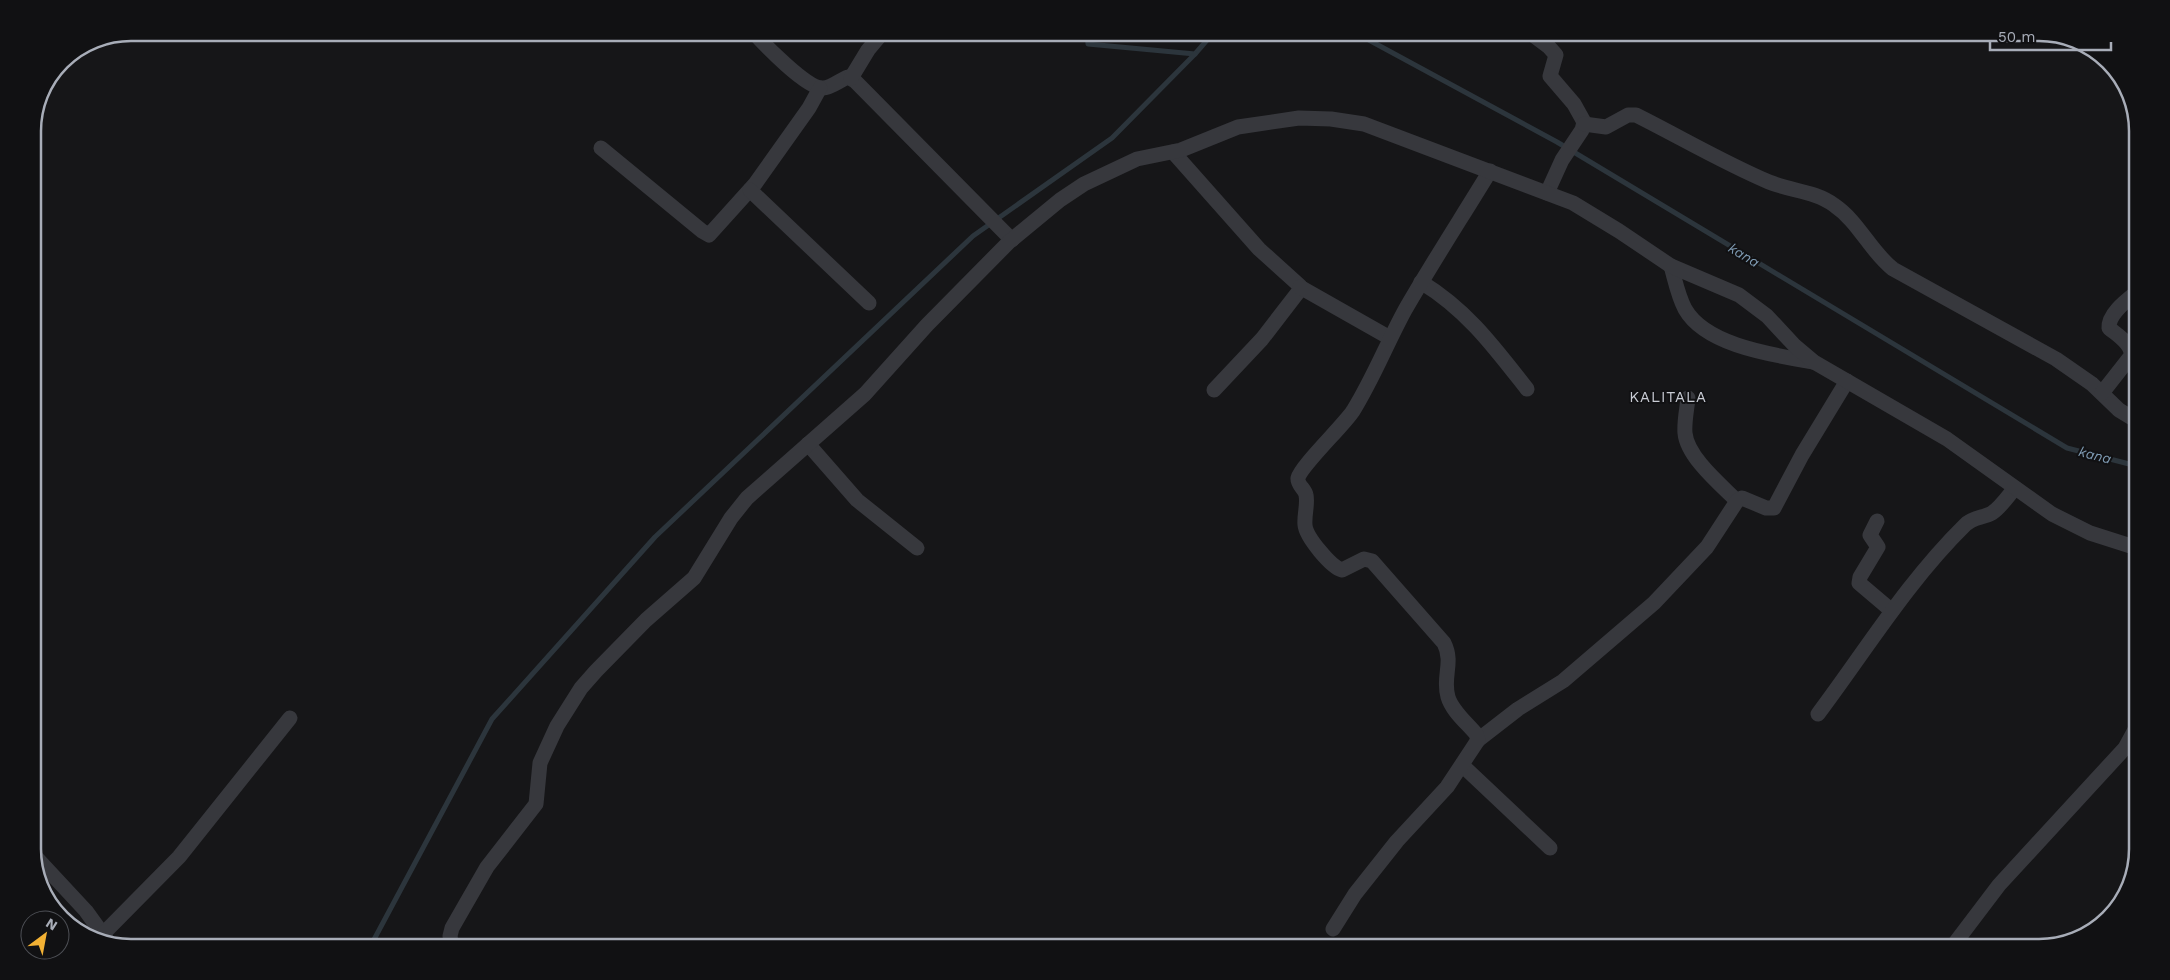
<svg xmlns="http://www.w3.org/2000/svg" width="2170" height="980" font-family="'Work Sans',sans-serif">
<rect width="100%" height="100%" fill="#161618"/>
<g fill="none" stroke-linecap="round" stroke-linejoin="round">
<g stroke="#2c353c" stroke-width="5">
<path d="M1087,32L1088,44L1195,54L1214,32"/>
<path d="M1354,32L1557,142L2067,448L2137,466"/>
<path d="M370,947L492,719L655,537L973,236L1112,138L1195,54"/>
</g>
<g stroke="#37383d" stroke-width="15">
<path d="M753,32C764,44 807,89 823,88C831,88 840,80 848,77L855,81L1012,240"/>
<path d="M1529,32L1549,47L1556,55L1550,76L1574,104L1584,122L1582,130L1562,160L1547,193"/>
<path d="M851,78L868,50L883,32"/>
<path d="M1584,124L1606,127L1628,115H1636C1680,137 1724,163 1769,182C1791,191 1815,191 1834,205C1859,222 1870,251 1893,269L2056,359L2092,384L2119,410L2137,421"/>
<path d="M601,148L702,231L709,235L755,184L809,108L820,88"/>
<path d="M1173,152L1259,249L1300,286L1299,291L1262,339L1214,390"/>
<path d="M750,190L869,303"/>
<path d="M1671,266C1675,280 1678,296 1685,309C1706,346 1774,355 1813,362"/>
<path d="M1421,282C1467,310 1494,347 1527,389"/>
<path d="M1300,287L1390,338"/>
<path d="M2102,393L2131,356C2133,344 2117,335 2109,328C2108,314 2127,300 2137,292"/>
<path d="M1688,398C1687,409 1684,422 1685,433C1687,457 1721,485 1737,501"/>
<path d="M808,444L857,500L917,548"/>
<path d="M1877,521L1870,535L1878,547L1860,577L1859,583L1892,611"/>
<path d="M1818,714C1866,650 1908,581 1965,525C1973,517 1983,518 1992,513C2001,507 2008,496 2015,488"/>
<path d="M1478,740L1518,709L1563,681L1654,603L1707,547L1737,501L1742,498L1766,508H1774L1802,455L1847,381"/>
<path d="M1462,765L1550,848"/>
<path d="M33,854L86,911L109,943"/>
<path d="M1333,929L1355,894L1397,841L1447,787L1478,740L1476,734C1467,723 1452,711 1448,697C1442,677 1454,663 1444,643L1372,561L1364,559L1342,570C1331,567 1306,537 1305,525C1304,515 1308,504 1306,495C1305,489 1297,485 1298,478C1301,466 1343,426 1353,411C1373,379 1387,343 1405,310C1432,263 1462,217 1490,171"/>
<path d="M103,934L179,857L290,718"/>
<path d="M452,947L450,936L452,928L487,867L536,804L540,763L557,726L581,688L596,671L646,620L694,578L731,518L747,498L865,394L927,325L1009,242L1060,200L1084,184L1137,159L1181,150L1238,127L1299,118L1331,119L1364,124L1573,203L1619,231L1671,266L1739,295L1767,316L1795,346L1814,362L1947,439L2052,514L2090,533L2137,548"/>
<path d="M1952,947L1999,885L2125,748L2137,726"/>
</g>
</g>
<g text-anchor="middle" stroke-width="4" stroke-linejoin="round" paint-order="stroke">
<g font-size="14" font-style="italic" fill="#7f9bb3" stroke="#111113">
<text transform="translate(1744 255) rotate(31)" y="5">kana</text>
<text transform="translate(2095 455) rotate(14)" y="5">kana</text>
</g>
<g font-size="15" letter-spacing="1" fill="#c9ccd4" stroke="#111113">
<text x="1668" y="402">KALITALA</text>
</g>
</g>
<path d="M0 0H2170V980H0ZM131 41H2039A90 90 0 0 1 2129 131V849A90 90 0 0 1 2039 939H131A90 90 0 0 1 41 849V131A90 90 0 0 1 131 41Z" fill="#111113" fill-rule="evenodd"/>
<path fill="none" stroke="#a8adb8" stroke-width="2.5" d="M131 41H2039A90 90 0 0 1 2129 131V849A90 90 0 0 1 2039 939H131A90 90 0 0 1 41 849V131A90 90 0 0 1 131 41Z"/>
<g transform="translate(45 935) rotate(32)"><circle r="24" fill="#111113" stroke="#4d4f55"/>
<path d="M0-4L9 19L0 12L-9 19Z" fill="#f2b134"/>
<text y="-8" font-size="14" font-weight="bold" text-anchor="middle" fill="#a8adb8">N</text>
</g>
<path d="M1990 42v8h121v-8" fill="none" stroke="#a8adb8" stroke-width="2.5"/>
<text x="1998" y="42" font-size="15" fill="#a8adb8" stroke="#111113" stroke-width="4" paint-order="stroke">50 m</text>
</svg>
